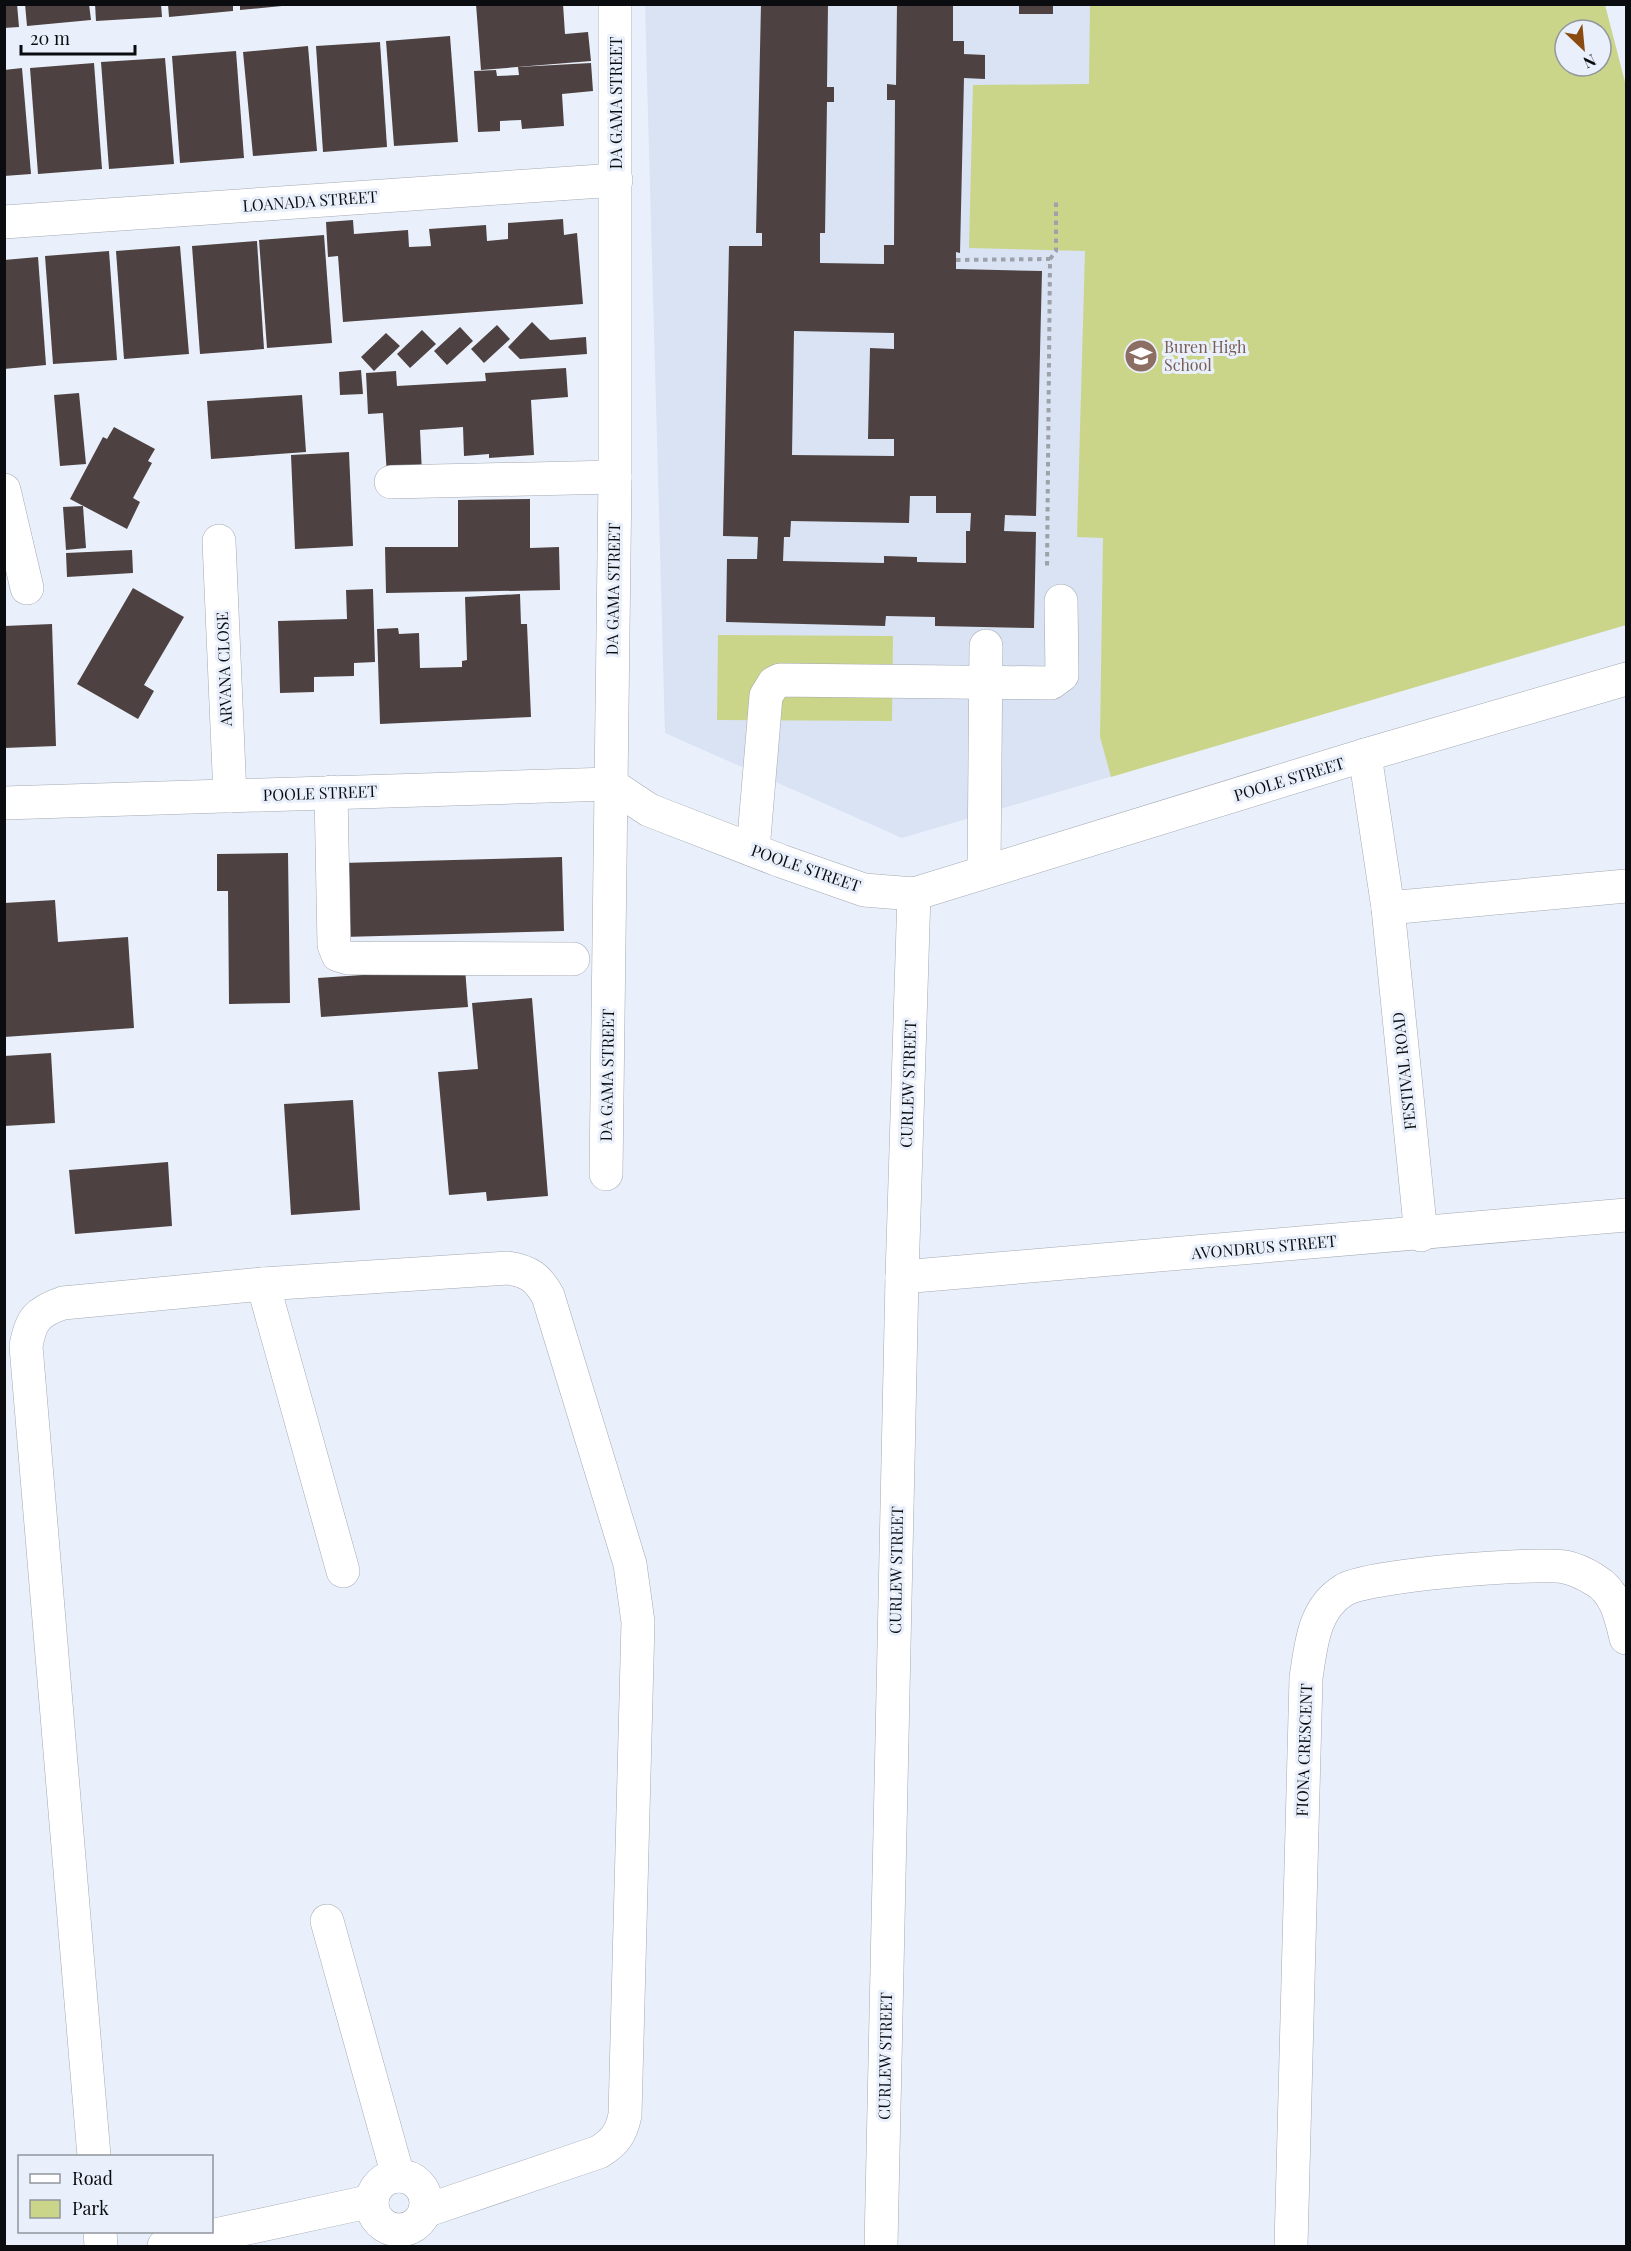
<svg xmlns="http://www.w3.org/2000/svg" width="1631" height="2251" font-family="'Playfair Display',serif">
<rect width="100%" height="100%" fill="#eaf0fb"/>
<path fill="#d9e3f3" fill-rule="evenodd" d="M645,5H1605L1626,86V625L902,838L665,733ZM1565,30H1601V66H1565Z"/>
<g fill="#cad589" fill-rule="evenodd">
<path d="M1090,5H1605L1626,86V625L1111,777L1100,737L1103,538L1077,537L1085,251L969,248L973,85L1089,84ZM1565,30H1601V66H1565Z"/>
<path d="M718,635L893,636L892,721L717,720Z"/>
</g>
<g fill="#4d4241" fill-rule="evenodd">
<path d="M4,4H17L19,27L4,28Z"/>
<path d="M25,4H89L91,20L27,26Z"/>
<path d="M95,4H161L162,17L96,21Z"/>
<path d="M168,4H233V11L169,17Z"/>
<path d="M240,4H281L282,6L240,10Z"/>
<path d="M476,4H563L565,34L588,32L591,61L481,70Z"/>
<path d="M761,4H828L827,87H834V102H827L825,233H820V263L884,264V245H894L895,100H887V84L896,85L897,4H953V41H964V54L985,55V79L964,78L960,253L956,252V269L1042,271L1036,516L1005,515L1004,531L1036,532L1034,628L935,626V617L886,616L885,626L726,622L727,559H757L758,537L723,536L729,246H762V233H756ZM794,331L894,333V349L870,348L868,439H894V456L792,455ZM910,496H936V513H971L970,531H966V563L917,562V557L884,556V563L783,561L784,537H790L791,521L909,523Z"/>
<rect x="1019" y="4" width="34" height="10"/>
<path d="M450,36L458,142L394,146L386,41Z"/>
<path d="M380,42L387,147L323,152L316,46Z"/>
<path d="M308,46L317,151L253,156L243,52Z"/>
<path d="M236,51L244,158L180,163L172,56Z"/>
<path d="M165,58L174,164L109,169L101,62Z"/>
<path d="M94,63L102,169L38,174L30,68Z"/>
<path d="M591,63L593,91L562,94L564,126L522,129L521,120L500,121V131L478,132L474,71L496,70L497,76L519,75L518,67Z"/>
<path d="M22,68L31,174L4,176V70Z"/>
<path d="M563,219L564,235L577,233L583,304L343,322L338,256L328,257L326,222L353,220L354,234L408,230L409,247L431,246L429,229L486,225L487,241L508,239V223Z"/>
<path d="M324,235L332,343L267,348L259,240Z"/>
<path d="M257,241L264,349L200,354L192,246Z"/>
<path d="M180,246L189,354L124,359L116,251Z"/>
<path d="M109,251L117,360L53,364L45,256Z"/>
<path d="M38,257L46,365L4,369V260Z"/>
<path d="M532,322L550,340L586,337L587,354L520,359L508,347Z"/>
<path d="M497,325L510,339L484,363L471,349Z"/>
<path d="M460,327L473,341L447,365L434,351Z"/>
<path d="M422,330L436,344L410,368L397,354Z"/>
<path d="M386,333L400,346L374,371L361,357Z"/>
<path d="M566,368L568,397L531,400L534,455L489,458V454L464,456L463,427L420,430L422,474L387,476L383,413L368,414L366,373L396,371L397,386L486,381L485,373Z"/>
<path d="M361,370L363,394L340,395L339,372Z"/>
<path d="M79,393L86,464L60,466L54,395Z"/>
<path d="M302,395L306,452L211,459L207,401Z"/>
<path d="M114,427L155,449L148,461L152,463L133,498L140,502L127,529L70,499L103,437L107,439Z"/>
<path d="M349,452L353,546L295,549L291,455Z"/>
<path d="M530,499V548L559,547L560,590L386,593L385,547H458V500Z"/>
<path d="M83,506L86,548L66,550L63,507Z"/>
<path d="M132,550L133,573L67,577L66,553Z"/>
<path d="M133,588L184,617L144,685L154,691L138,719L77,684Z"/>
<path d="M373,589L375,662L354,663V676L314,677V692L280,693L278,621L347,619L346,590Z"/>
<path d="M520,594L521,624H527L531,717L380,724L377,629L398,628L399,634L419,633L420,668L462,667V661L467,660L465,597Z"/>
<path d="M52,624L56,746L4,748V626Z"/>
<path d="M288,853L290,1003L229,1004L228,891H217V854Z"/>
<path d="M562,857L564,931L343,937L342,863Z"/>
<path d="M55,900L58,942L128,937L134,1028L4,1037V903Z"/>
<path d="M465,968L468,1007L321,1017L318,978Z"/>
<path d="M532,998L548,1196L487,1201L486,1192L449,1195L438,1072L478,1069L472,1003Z"/>
<path d="M51,1053L55,1123L4,1126V1056Z"/>
<path d="M353,1100L360,1210L291,1215L284,1104Z"/>
<path d="M168,1162L172,1226L75,1234L69,1170Z"/>
</g>
<g fill="none" stroke-linecap="round" stroke-linejoin="round">
<defs>
<g id="minor">
<path d="M4,222L616,180"/>
<path d="M391,482L615,477"/>
<path d="M4,490L27,588"/>
<path d="M219,541L230,796"/>
<path d="M1365,755L1388,908L1421,1235"/>
<path d="M331,792L334,945L338,955L348,958L573,959"/>
<path d="M4,803L610,784L649,810L781,861L864,890L914,894L1365,755L1626,679"/>
<path d="M753,850L766,696L774,683L780,680L1051,683L1062,675L1061,601"/>
<path d="M984,872L986,646"/>
<path d="M1388,908L1626,886"/>
<path d="M606,1174L615,477V4"/>
<path d="M902,1277L1626,1215"/>
<path d="M263,1284L343,1571"/>
<path d="M327,1921L398,2176"/>
<path d="M94,2156L26,1346C31,1319 37,1312 63,1303L263,1284L508,1268C529,1271 538,1278 548,1296L630,1564L638,1622L625,2115C621,2134 615,2142 599,2152L425,2211"/>
<circle cx="399" cy="2203" r="27"/>
<path d="M100,2232L101,2246"/>
<path d="M164,2246L372,2201"/>
<path d="M881,2246L902,1277L914,894"/>
<path d="M1291,2246L1306,1678C1311,1646 1313,1609 1344,1590C1368,1575 1536,1562 1565,1567C1575,1569 1587,1575 1595,1580C1616,1592 1621,1617 1626,1638"/>
</g>
</defs>
<use href="#minor" stroke="#a3a9b2" stroke-width="34"/>
<g stroke="#9da2aa" stroke-width="4" stroke-dasharray="4.5 4.5" stroke-linecap="butt">
<path d="M1050,259L1056,251V199"/>
<path d="M956,260L1050,259L1047,568"/>
</g>
<use href="#minor" stroke="#fff" stroke-width="33"/>
</g>
<defs>
<symbol id="school-disc" viewBox="-11 -11 22 22"><circle r="9.5" fill="#8d6e63" stroke="#eaf0fb"/><path d="M0-5L7-2L0 1L-7-2ZM-4 1L0 2.5L4 1V4Q0 6-4 4Z" fill="#fff"/></symbol>
</defs>
<g fill-rule="evenodd">
<use href="#school-disc" x="1122" y="337" width="38" height="38"/>
</g>
<g text-anchor="middle" stroke-width="6" stroke-linejoin="round" paint-order="stroke">
<g font-size="16" fill="#0a0c0f" stroke="#eaf0fb">
<text transform="translate(616 103) rotate(-90)" y="6">DA GAMA STREET</text>
<text transform="translate(310 201) rotate(-4)" y="6">LOANADA STREET</text>
<text transform="translate(613 589) rotate(-89)" y="6">DA GAMA STREET</text>
<text transform="translate(224 669) rotate(-92)" y="6">ARVANA CLOSE</text>
<text transform="translate(1289 779) rotate(-17)" y="6">POOLE STREET</text>
<text transform="translate(320 793) rotate(-2)" y="6">POOLE STREET</text>
<text transform="translate(806 868) rotate(19)" y="6">POOLE STREET</text>
<text transform="translate(1404 1071) rotate(-96)" y="6">FESTIVAL ROAD</text>
<text transform="translate(607 1075) rotate(-89)" y="6">DA GAMA STREET</text>
<text transform="translate(908 1084) rotate(-88)" y="6">CURLEW STREET</text>
<text transform="translate(1264 1247) rotate(-5)" y="6">AVONDRUS STREET</text>
<text transform="translate(896 1570) rotate(-89)" y="6">CURLEW STREET</text>
<text transform="translate(1304 1750) rotate(-88)" y="6">FIONA CRESCENT</text>
<text transform="translate(885 2056) rotate(-89)" y="6">CURLEW STREET</text>
</g>
<g font-size="16" fill="#785e54" stroke="#eaf0fb" text-anchor="start">
<text x="1164" y="353">Buren High<tspan x="1164" dy="18">School</tspan></text>
</g>
</g>
<rect width="1631" height="2251" fill="none" stroke="#0a0c0f" stroke-width="12"/>
<rect x="18" y="2155" width="195" height="78" fill="#eaf0fb" stroke="#90959d" stroke-width="1.5"/>
<rect x="30" y="2174" width="30" height="9" fill="#ffffff" stroke="#90959d" stroke-width="1.5"/>
<text x="72" y="2185" font-size="18" fill="#0a0c0f">Road</text>
<rect x="30" y="2200" width="30" height="18" fill="#cad589" stroke="#90959d" stroke-width="1.5"/>
<text x="72" y="2215" font-size="18" fill="#0a0c0f">Park</text>
<g transform="translate(1583 48) rotate(154)"><circle r="28" fill="#eaf0fb" stroke="#90959d" stroke-width="1.5"/>
<path d="M0-4.5L10 22L0 15L-10 22Z" fill="#894b0f"/>
<text y="-9" font-size="16" font-weight="bold" text-anchor="middle" fill="#0a0c0f">N</text>
</g>
<path d="M21 45v9h114v-9" fill="none" stroke="#0a0c0f" stroke-width="3"/>
<text x="30" y="45" font-size="18" fill="#0a0c0f" stroke="#eaf0fb" stroke-width="4.5" paint-order="stroke">20 m</text>
</svg>
